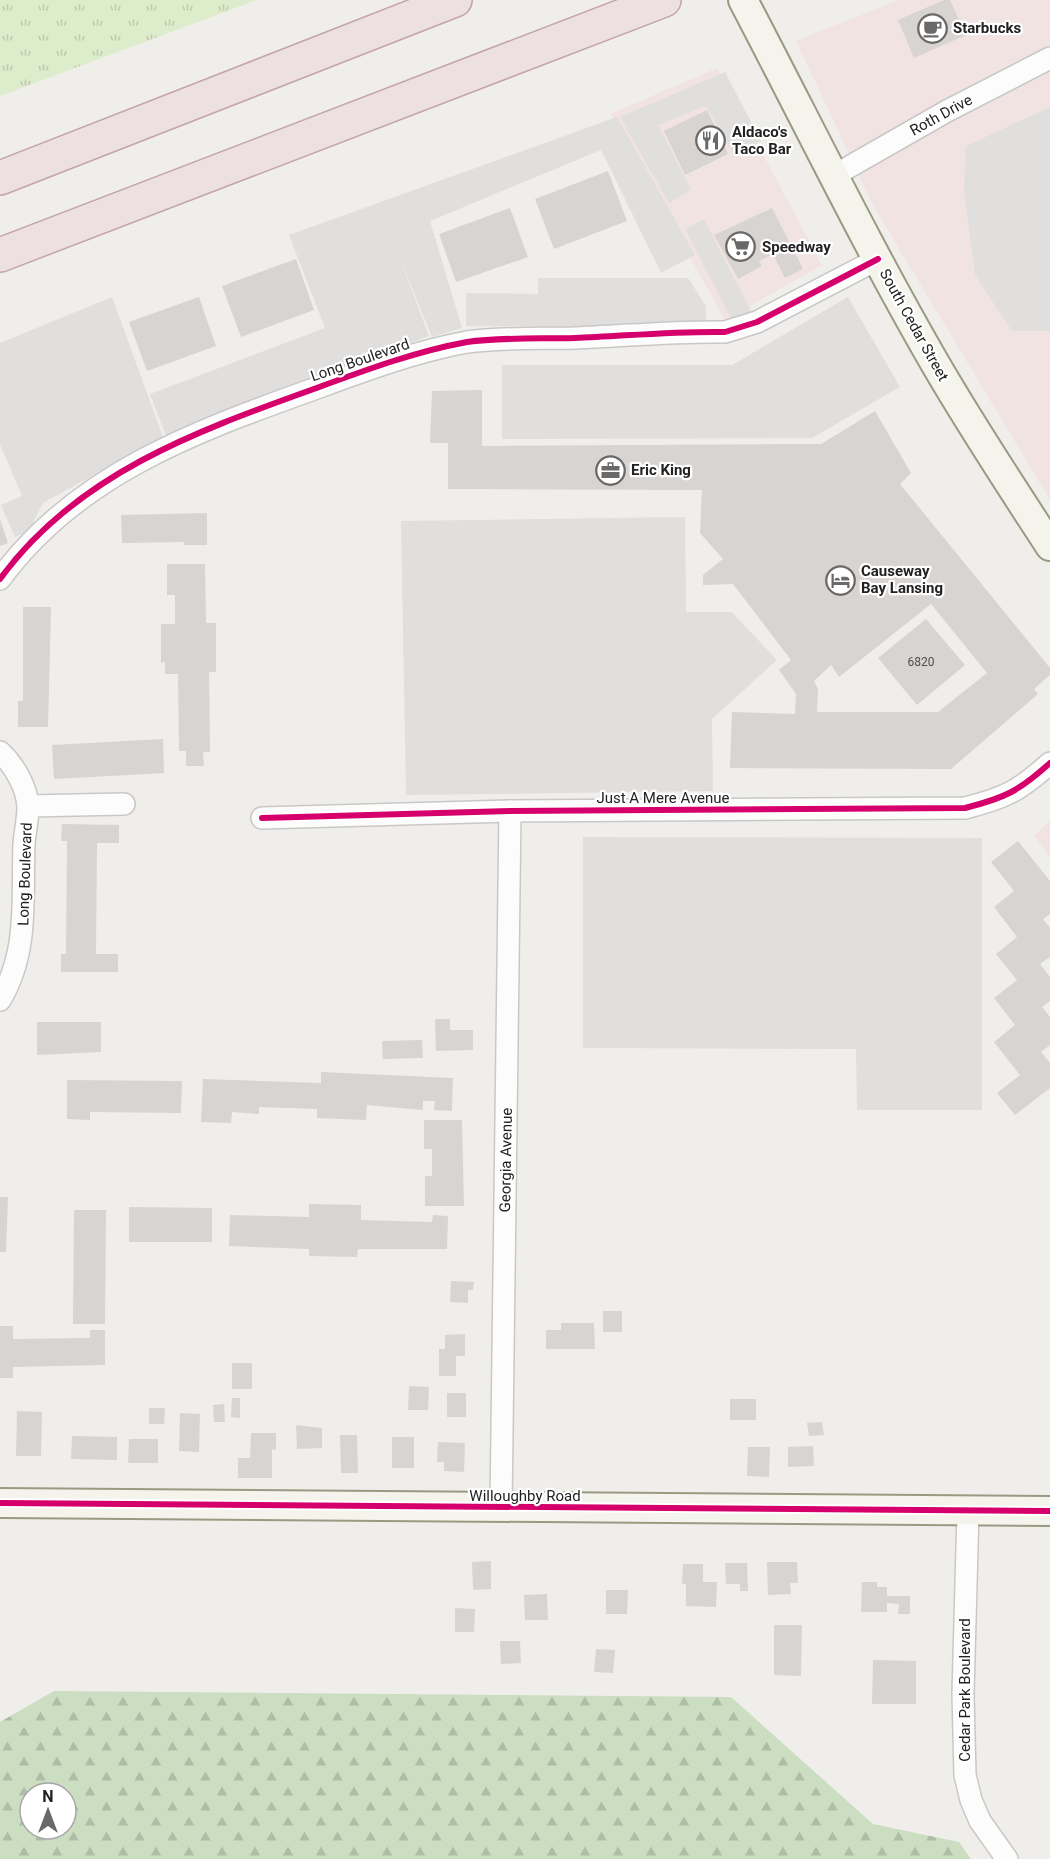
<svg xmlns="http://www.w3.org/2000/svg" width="1050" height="1859" font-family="Roboto,sans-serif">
<defs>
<pattern id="grass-tufts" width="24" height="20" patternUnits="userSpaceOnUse" patternTransform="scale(1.5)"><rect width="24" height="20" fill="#ddeccb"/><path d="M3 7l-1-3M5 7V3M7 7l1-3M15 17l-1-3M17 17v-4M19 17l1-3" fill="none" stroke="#bdcaae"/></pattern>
<pattern id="forest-firs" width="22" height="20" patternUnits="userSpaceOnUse" patternTransform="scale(1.5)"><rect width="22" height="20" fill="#cbdec1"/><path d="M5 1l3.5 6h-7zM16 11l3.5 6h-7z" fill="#aebea6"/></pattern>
</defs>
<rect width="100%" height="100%" fill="#f0eeeb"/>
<g fill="#f1e3e1">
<path d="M899,0H1050V500L875,209L796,41Z"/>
<path d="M717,68L822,265L725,320L610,114Z"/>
<path d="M1050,821V858L1034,835Z"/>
</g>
<path fill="url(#grass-tufts)" d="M0,0H257L0,96Z"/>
<path fill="url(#forest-firs)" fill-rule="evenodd" d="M54,1691L731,1697L873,1824L959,1842L971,1859H0V1722ZM30,1793H66V1829H30Z"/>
<g fill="#e0dfde">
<path d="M725,72L761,141L734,154L706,106L658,125L691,190L669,203L620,117Z"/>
<path d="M1050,107V331H1012L975,275L964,190L966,146Z"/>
<path d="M617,117L695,255L661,273L601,150L430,221L462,328L432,337L399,256L429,336L166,436L150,394L325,328L289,235Z"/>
<path d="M704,219L752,313L733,322L685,229Z"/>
<path d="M538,278H688L706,306V327L466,326V293L538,294Z"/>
<path d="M112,297L163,437L43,503L29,531L15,537L1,505L22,496L0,444V343Z"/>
<path d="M848,297L900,387L812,438L502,439V365H732Z"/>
<path d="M685,517L686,612H732L777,660L712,719L713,791L406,795L401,521Z"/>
<path d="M583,837L982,838V1110H857L856,1049L583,1048Z"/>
</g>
<g fill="#d7d4d2" fill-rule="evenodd">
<path d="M944,0H950L966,35L914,58L898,20Z"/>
<path d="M707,110L728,154L685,175L664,131Z"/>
<path d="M608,171L627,221L554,249L535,199Z"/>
<path d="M510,208L528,257L456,282L439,234Z"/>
<path d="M772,208L803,269L785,278L773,254L759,261L762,266L738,279L714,235Z"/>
<path d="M296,259L314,310L241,337L222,286Z"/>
<path d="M199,297L216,346L147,371L129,322Z"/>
<path d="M482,390V446L821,444L875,411L911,473L900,484L1050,668V675L1034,689L1038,694L951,769L730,768L732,712L795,714L796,694L779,670L791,660L733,584L703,585V575L723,559L700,533L702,490L448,489V443H430L432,391ZM931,604L987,673L938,712H817L818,689L814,681L831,665L839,677Z"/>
<path d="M207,513V545H184V542L122,543L121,515Z"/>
<path d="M0,519L8,543L0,546Z"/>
<path d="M167,564H205L206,623H216V672H209L210,752H203L204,766H186V751H179L178,674H165V662L161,663V624H175V595H167Z"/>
<path d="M23,607H51L48,727H18V701H23Z"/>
<path d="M926,619L965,665L917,705L878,658Z"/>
<path d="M163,739L164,773L54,779L52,745Z"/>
<path d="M62,824L119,825V843H97L96,954H118V972H61V954H66L67,841H61Z"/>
<path d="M1018,841L1050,881V914L1043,919L1050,928V957L1040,964L1050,977V1001L1042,1007L1050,1017V1045L1041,1052L1050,1063V1088L1015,1115L997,1093L1020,1075L994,1042L1015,1025L994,998L1017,980L996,954L1017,937L994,907L1014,891L991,862Z"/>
<path d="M435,1019H450V1030H473V1050L436,1051Z"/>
<path d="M37,1022H101V1052L37,1055Z"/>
<path d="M422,1040L423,1058L383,1059L382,1041Z"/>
<path d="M321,1072L453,1078L452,1111L434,1110L435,1101H423V1110L367,1105L366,1120L317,1118V1109L259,1107V1114L232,1112L231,1123L201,1122L203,1079L321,1083Z"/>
<path d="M67,1080L182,1081L181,1113L90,1112V1120L67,1119Z"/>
<path d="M424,1120H462L464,1206H425V1176H432V1149H424Z"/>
<path d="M0,1197H8L6,1252H0Z"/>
<path d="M309,1204L361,1205V1220L432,1222L433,1215L448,1216L447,1249H358L357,1257L309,1256V1249L229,1246L230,1215L309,1217Z"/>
<path d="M129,1207L212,1208V1242H129Z"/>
<path d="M74,1210H106L105,1324H73Z"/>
<path d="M451,1281L474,1282L473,1290H468V1303L450,1302Z"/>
<rect x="603" y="1311" width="19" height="21"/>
<path d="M561,1323H594L595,1349H546V1330H561Z"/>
<path d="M0,1326H13V1339L90,1338V1330H105V1365L13,1367V1378H0Z"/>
<path d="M465,1334V1356H456V1376H439V1349H445V1335Z"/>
<rect x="232" y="1363" width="20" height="26"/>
<path d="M409,1386L429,1387L428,1410H408Z"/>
<rect x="447" y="1393" width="19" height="24"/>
<path d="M232,1398H240V1418L231,1417Z"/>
<rect x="730" y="1399" width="26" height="21"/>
<path d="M224,1404L225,1422H214L213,1405Z"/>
<path d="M149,1408H165L164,1424H149Z"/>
<path d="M17,1411L42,1412L41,1456H16Z"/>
<path d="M180,1413L200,1414L199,1452L179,1451Z"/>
<path d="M822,1422L824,1435L809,1436L807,1423Z"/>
<path d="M296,1425L322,1428V1448L297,1449Z"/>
<path d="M251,1433H276V1450L272,1449V1478H238V1458H250Z"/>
<path d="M340,1435H357L358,1473H341Z"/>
<path d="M72,1436L117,1437V1460L71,1459Z"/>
<rect x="392" y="1437" width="22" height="31"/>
<path d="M129,1439H158V1463H128Z"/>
<path d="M438,1442L465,1443L464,1472L444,1471V1462H437Z"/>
<path d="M813,1446L814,1466L788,1467V1447Z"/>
<path d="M748,1447H770L769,1477L747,1476Z"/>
<path d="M491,1561V1589L473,1590L472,1562Z"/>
<path d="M767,1562H797L798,1583H790L791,1594L768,1595Z"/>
<path d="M725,1563H747L748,1591H740V1584H726Z"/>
<path d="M683,1564H703V1582H717L716,1607L686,1606V1584H682Z"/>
<path d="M862,1582H877V1587H887V1596H910V1614H898L899,1604L887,1603V1612H861Z"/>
<path d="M606,1590H628L627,1614H606Z"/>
<path d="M547,1594L548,1620H525L524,1595Z"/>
<path d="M455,1608L475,1609L474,1632H455Z"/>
<path d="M774,1625H802L801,1676L774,1675Z"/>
<path d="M500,1641H520L521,1663L501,1664Z"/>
<path d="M596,1649L615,1650L613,1673L594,1672Z"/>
<path d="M873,1660L916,1661V1704H872Z"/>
</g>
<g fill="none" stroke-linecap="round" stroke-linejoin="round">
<defs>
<g id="street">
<path d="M835,175L947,111L1050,58"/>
<path d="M0,579C76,475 194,432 311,390C363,371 413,352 467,342C502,337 540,339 575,338C625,336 675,331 725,332L757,322L878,259"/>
<path d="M0,752C14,765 27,787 28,807C28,819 25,832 24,844C22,898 29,952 0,1000"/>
<path d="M28,806L124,804"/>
<path d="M262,818L510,811L965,808C1005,798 1019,791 1050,763"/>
<path d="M501,1508L510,811"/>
<path d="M968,1511L963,1694L965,1775L971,1800L980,1821L1007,1859"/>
</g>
<g id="secondary">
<path d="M743,0C807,122 867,246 936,365C972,427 1011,486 1050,546"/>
<path d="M0,1503L1050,1511"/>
</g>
<g id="highway">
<path d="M0,178L455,0"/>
<path d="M0,255L664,0"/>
</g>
</defs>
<use href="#street" stroke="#c9c8c7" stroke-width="24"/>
<use href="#secondary" stroke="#999a82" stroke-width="32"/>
<use href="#highway" stroke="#c5a2ac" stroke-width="36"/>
<use href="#street" stroke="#fdfcfc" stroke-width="21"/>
<use href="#secondary" stroke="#f4f4ed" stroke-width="28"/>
<use href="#highway" stroke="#ece0e2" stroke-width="33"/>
<defs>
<g id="cycleway">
<path d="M0,579C76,475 194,432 311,390C363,371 413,352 467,342C502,337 540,339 575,338C625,336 675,331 725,332L757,322L878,259"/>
<path d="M262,818L510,811L965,808C1005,798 1019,791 1050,763"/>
<path d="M0,1503L1050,1511"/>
</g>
</defs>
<use href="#cycleway" stroke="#fff" stroke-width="10"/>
<use href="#cycleway" stroke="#d6006c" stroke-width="6"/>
</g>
<defs>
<symbol id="cafe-ring" viewBox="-11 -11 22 22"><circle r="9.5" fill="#fff" stroke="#6a6968" stroke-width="1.5"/><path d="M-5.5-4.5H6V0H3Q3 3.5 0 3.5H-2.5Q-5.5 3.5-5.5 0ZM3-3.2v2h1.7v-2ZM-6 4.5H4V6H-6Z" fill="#6a6968"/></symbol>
<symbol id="restaurant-ring" viewBox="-11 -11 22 22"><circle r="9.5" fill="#fff" stroke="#6a6968" stroke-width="1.5"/><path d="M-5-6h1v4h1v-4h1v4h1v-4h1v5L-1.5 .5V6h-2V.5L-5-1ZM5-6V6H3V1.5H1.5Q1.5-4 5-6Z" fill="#6a6968"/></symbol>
<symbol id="supermarket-ring" viewBox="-11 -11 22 22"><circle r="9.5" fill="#fff" stroke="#6a6968" stroke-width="1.5"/><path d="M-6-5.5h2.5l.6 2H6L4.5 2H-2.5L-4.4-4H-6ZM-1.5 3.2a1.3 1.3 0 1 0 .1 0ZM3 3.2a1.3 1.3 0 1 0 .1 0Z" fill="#6a6968"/></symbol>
<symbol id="office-ring" viewBox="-11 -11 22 22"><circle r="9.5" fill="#fff" stroke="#6a6968" stroke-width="1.5"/><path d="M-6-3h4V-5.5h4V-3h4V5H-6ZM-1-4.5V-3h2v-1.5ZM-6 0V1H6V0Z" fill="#6a6968"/></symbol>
<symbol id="hotel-ring" viewBox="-11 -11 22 22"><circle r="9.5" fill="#fff" stroke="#6a6968" stroke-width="1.5"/><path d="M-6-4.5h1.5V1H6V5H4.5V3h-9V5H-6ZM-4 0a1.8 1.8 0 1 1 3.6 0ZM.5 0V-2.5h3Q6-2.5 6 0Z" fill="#6a6968"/></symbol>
</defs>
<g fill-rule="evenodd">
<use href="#cafe-ring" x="916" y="12" width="33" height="33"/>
<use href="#restaurant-ring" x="694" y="124" width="33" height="33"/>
<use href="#supermarket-ring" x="724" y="230" width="33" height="33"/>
<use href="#office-ring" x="594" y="454" width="33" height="33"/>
<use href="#hotel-ring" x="824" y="564" width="33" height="33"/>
</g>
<g text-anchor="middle" stroke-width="4.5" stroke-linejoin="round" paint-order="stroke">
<g font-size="12" fill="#4f4e4e">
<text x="921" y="666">6820</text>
</g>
<g font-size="15" font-weight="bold" fill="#222" stroke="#fff" text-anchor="start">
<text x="953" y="33">Starbucks</text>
<text x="732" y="137">Aldaco's<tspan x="732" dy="17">Taco Bar</tspan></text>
<text x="762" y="252">Speedway</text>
<text x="631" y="475">Eric King</text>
<text x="861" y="576">Causeway<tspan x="861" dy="17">Bay Lansing</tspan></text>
</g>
<g font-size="15" fill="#222" stroke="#fff">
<text transform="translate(941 115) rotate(-29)" y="5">Roth Drive</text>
<text transform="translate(914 325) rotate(61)" y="5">South Cedar Street</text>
<text transform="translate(360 360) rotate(-19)" y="5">Long Boulevard</text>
<text x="663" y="803">Just A Mere Avenue</text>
<text transform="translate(25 874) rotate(-88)" y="5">Long Boulevard</text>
<text transform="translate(506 1160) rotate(-89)" y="5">Georgia Avenue</text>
<text x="525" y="1501">Willoughby Road</text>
<text transform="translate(965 1690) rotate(-90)" y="5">Cedar Park Boulevard</text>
</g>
</g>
<g transform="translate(48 1811)"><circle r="28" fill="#ffffff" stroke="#a7a7a7" stroke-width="1.5"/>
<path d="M0-4.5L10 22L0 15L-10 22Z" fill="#6a6968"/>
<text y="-9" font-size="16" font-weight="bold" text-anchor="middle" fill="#222222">N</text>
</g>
</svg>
